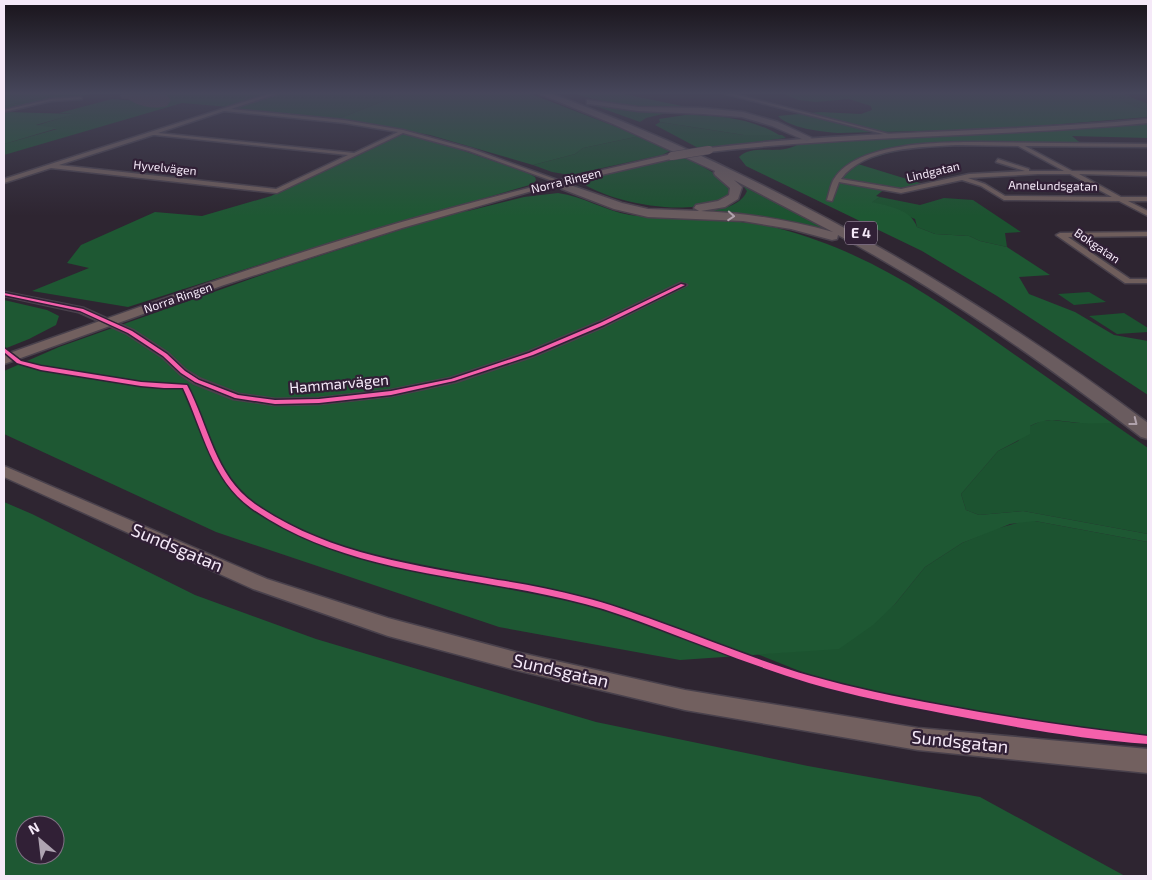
<svg xmlns="http://www.w3.org/2000/svg" width="1152" height="880" font-family="'Exo 2',sans-serif">
<rect width="100%" height="100%" fill="#2e2531"/>
<g fill="#1c5330">
<path d="M63,92H109L44,101L4,111V106Z"/>
<path d="M147,92H277L229,107L182,103L4,155V144L57,129L35,126L73,114L59,113L112,99L155,102L164,99Z"/>
<path d="M284,92H406L338,119L239,110L238,107Z"/>
<path d="M874,92H1119L1148,104V111L1102,95Z"/>
<path d="M590,104L616,108L671,112L646,118L640,122Z"/>
<path d="M660,122L744,135H782L786,138L700,149L655,125Z"/>
<path d="M640,136L670,151L662,155L570,175L552,172L533,165L575,154L583,148Z"/>
<path d="M684,156L719,176L732,189C709,223 610,204 581,182L582,180L590,176Z"/>
<path d="M743,186L844,238L818,229L688,212C706,211 739,211 747,191Z"/>
<path d="M880,197L920,205L944,198L973,200L1021,232L1005,233L1007,247L980,241L969,236L935,234L917,227L915,219L871,202Z"/>
<path d="M1089,292L1106,302L1074,305L1058,294Z"/>
<path d="M1124,313L1148,328V332L1117,334L1089,316Z"/>
<path d="M1052,420L1078,423H1112L1148,448V534L1023,511L979,515L966,510L961,494L998,451L1018,441L1030,426L1041,421Z"/>
<path d="M1024,521H1035L1148,542V736L1010,722L847,690L757,654L839,648L895,604L925,567L962,543L995,529Z"/>
</g>
<g fill="#1e5833" fill-rule="evenodd">
<path d="M4,92H63L4,106Z"/>
<path d="M406,92H526L640,136L583,148L575,154L533,165L430,135L338,119Z"/>
<path d="M568,92H614L687,107C651,114 603,102 568,92Z"/>
<path d="M780,92H1096L1148,111V117L999,129L838,133C822,132 789,128 778,116L820,112L861,114L872,110L871,106L849,99L816,102L798,100Z"/>
<path d="M7,112L75,114L36,125L58,128L4,144V113Z"/>
<path d="M685,115C717,115 751,118 779,135H744L660,122L659,119Z"/>
<path d="M1148,123V138L1072,136L1084,146C1018,145 917,136 858,164L923,184L904,189L886,188L876,196L880,197L872,202C888,206 911,209 917,227L935,234L969,236L980,241L1007,247L1050,275L1019,277L1029,294L1075,312L1114,335L1148,341V395L997,296L922,251L746,166L739,157C755,142 782,158 801,142C917,133 1033,135 1148,123Z"/>
<path d="M408,134L435,141L528,173L535,177L536,180L533,184L280,258L128,307L32,291L89,268L67,263L81,245L155,212L202,216L271,196L396,135Z"/>
<path d="M558,193C583,196 605,211 630,215C679,222 729,216 777,228C863,250 930,295 1001,345C1038,371 1075,397 1112,423C1102,423 1091,424 1081,423C1061,422 1049,416 1030,426V434L998,451L961,494L966,510L979,515L1023,511L1148,534V542L1035,521L1010,524L962,543L925,567L895,604L873,625L839,649L680,660L499,627L216,532L4,434V371L59,347L276,270L455,212L468,211L524,197Z"/>
<path d="M4,300L47,310L59,316L56,325L29,339L4,349Z"/>
<path d="M4,502L32,514L195,595L316,639L596,722L808,766L980,797L1125,876H4ZM25,825H55V855H25Z"/>
</g>
<g fill="none" stroke-linecap="round" stroke-linejoin="round">
<path fill="#4c424a" fill-rule="evenodd" d="M126,92H145L146,94L140,98L122,99L120,96L122,93Z"/>
<path fill="#4c424a" fill-rule="evenodd" d="M122,92H164L171,100L167,106C152,110 131,106 122,92Z"/>
<defs>
<g id="minor">
<path d="M275,92H282L231,109L344,120L403,130L472,149L563,182L558,183L469,151L403,133L277,193L51,168L4,183V179ZM224,111L344,123L398,132L354,153L158,133ZM153,135H155L348,155L276,189L59,165Z"/>
<path d="M718,92H726L893,135L891,136Z"/>
<path d="M81,97L82,99L51,101L4,112V110L51,99Z"/>
<path d="M980,142L1148,144V147L1025,146L1072,171L1148,172V176L1079,174L1121,197H1148V201H1128L1148,211V216L1119,201L1004,200L981,186L962,180L901,193L839,182L832,201L827,200C829,194 831,183 834,179C857,142 941,142 980,142ZM958,145L1018,146L1064,171H1029V169L998,159L996,162L1025,171L969,174L901,189L841,179C864,147 922,147 958,145ZM1038,174H1070L1112,197L1005,196L985,184L968,178Z"/>
<path d="M1148,232V236L1068,237L1130,279H1148V283H1125L1056,235L1060,233Z"/>
<path d="M680,283L687,285L605,326L534,356L456,382L391,396L319,404L275,405L233,399L193,383L180,374L162,357L127,334L78,312L4,296V292L84,308L133,330L168,353L186,370L201,379L239,394L275,399L319,398L391,390L450,378L528,352L599,322Z"/>
</g>
<g id="secondary">
<path d="M1148,119V123C1002,137 855,135 709,152L705,150L709,148C855,130 1002,133 1148,119Z"/>
<path d="M672,154H675V158L532,191L402,228L224,285L4,364V355C134,309 264,262 398,223C488,197 580,175 672,154Z"/>
<path d="M4,466L267,579L388,618L516,652L685,690L918,728L1148,749V773L918,750L685,710L516,670L388,636L253,589L4,477Z"/>
</g>
<g id="motorway">
<path d="M535,92H547L568,100C776,179 970,291 1148,423V439L1141,437C1044,363 945,293 838,235L837,239L832,240L791,229L743,221L648,217L614,209L562,189L554,182L556,180H564L570,185L622,203L648,209L699,211L694,208L696,205L718,201L729,195L730,188L715,175L714,173L715,171L613,124ZM734,180L833,232C789,220 747,213 701,211L725,207L738,199L742,187Z"/>
<path d="M587,100L638,107L703,108L743,112L778,122L812,138L807,141L804,140L772,126L742,117L703,114L638,111L590,104H587Z"/>
</g>
</defs>
<use href="#minor" stroke="#49414c" stroke-width="3"/>
<use href="#secondary" stroke="#49414c" stroke-width="3"/>
<use href="#motorway" stroke="#49414c" stroke-width="3"/>
<use href="#minor" fill="#6f5e5c" fill-rule="evenodd"/>
<use href="#secondary" fill="#72605f" fill-rule="evenodd"/>
<use href="#motorway" fill="#6a5c5f" fill-rule="evenodd"/>
<defs>
<path id="secondary-bridge" d="M672,156L709,150"/>
</defs>
<use href="#secondary-bridge" stroke="#49414c" stroke-width="9" stroke-linecap="butt"/>
<use href="#secondary-bridge" stroke="#72605f" stroke-width="8"/>
<defs>
<g id="cycleway">
<path d="M681,284L685,285L604,325L533,355L454,381L391,395L319,403L275,404L235,398L195,382L181,373L163,356L128,333L80,311L4,295V293L83,309L132,331L167,354L185,371L199,380L238,395L275,400L319,399L391,391L451,379L529,353L600,323Z"/>
<path d="M4,348L21,361L41,366L141,382L187,385C209,426 214,475 255,504C327,554 414,565 498,580C527,584 555,590 582,597C608,603 634,613 659,622C709,640 759,661 811,676C853,688 897,697 941,705C1010,718 1079,728 1148,736V744C1080,739 1013,727 946,714C900,705 854,696 809,683C757,667 707,647 657,628C633,619 609,610 585,604C473,574 350,577 251,508C211,479 203,430 183,388H164L141,386L41,370L17,363L4,352Z"/>
</g>
</defs>
<use href="#cycleway" stroke="#312036" stroke-width="3"/>
<use href="#cycleway" fill="#f560ab" fill-rule="evenodd"/>
</g>
<defs><path id="oneway-chevron" d="M-2-3.5L2.5 0L-2 3.5" fill="none" stroke-width="1.6" stroke-linecap="round" stroke-linejoin="round" transform="scale(1.25)"/></defs>
<g stroke="#b0a2ac">
<use href="#oneway-chevron" transform="translate(731 216) rotate(4)"/>
<use href="#oneway-chevron" transform="translate(1134 422) rotate(38)"/>
</g>
<linearGradient id="sky" x2="0" y2="1"><stop stop-color="#19141b"/><stop offset="0.43" stop-color="#46465a"/><stop offset="1" stop-color="#46465a" stop-opacity="0"/></linearGradient>
<rect width="1152" height="216" fill="url(#sky)"/>
<g text-anchor="middle" stroke-width="4.5" stroke-linejoin="round" paint-order="stroke">
<g font-size="12" fill="#f5e9f8" stroke="#312036">
<text transform="translate(165 168) rotate(6)" y="4">Hyvelvägen</text>
<text transform="translate(933 172) rotate(-13)" y="4">Lindgatan</text>
<text transform="translate(566 181) rotate(-14)" y="4">Norra Ringen</text>
<text transform="translate(1053 186) rotate(1)" y="4">Annelundsgatan</text>
<text transform="translate(1097 246) rotate(34)" y="4">Bokgatan</text>
<text transform="translate(178 298) rotate(-19)" y="4">Norra Ringen</text>
</g>
<rect fill="#312036" stroke="#baadbe" stroke-width="1" x="845" y="221.5" width="32" height="23" rx="4"/>
<g font-size="14" font-weight="bold" fill="#f5e9f8">
<text x="861" y="238">E 4</text>
</g>
<g font-size="15" fill="#f5e9f8" stroke="#312036">
<text transform="translate(339 384) rotate(-5)" y="5">Hammarvägen</text>
</g>
<g font-size="18" fill="#f5e9f8" stroke="#312036">
<text transform="translate(177 548) rotate(23)" y="6">Sundsgatan</text>
<text transform="translate(561 671) rotate(13)" y="6">Sundsgatan</text>
<text transform="translate(960 742) rotate(6)" y="6">Sundsgatan</text>
</g>
</g>
<rect width="1152" height="880" fill="none" stroke="#f5e9f8" stroke-width="10"/>
<g transform="translate(40 840) rotate(332)"><circle r="24" fill="#312036" stroke="#7f7084"/>
<path d="M0-4L9 19L0 12L-9 19Z" fill="#afa4b2"/>
<text y="-8" font-size="14" font-weight="bold" text-anchor="middle" fill="#f5e9f8">N</text>
</g>
</svg>
